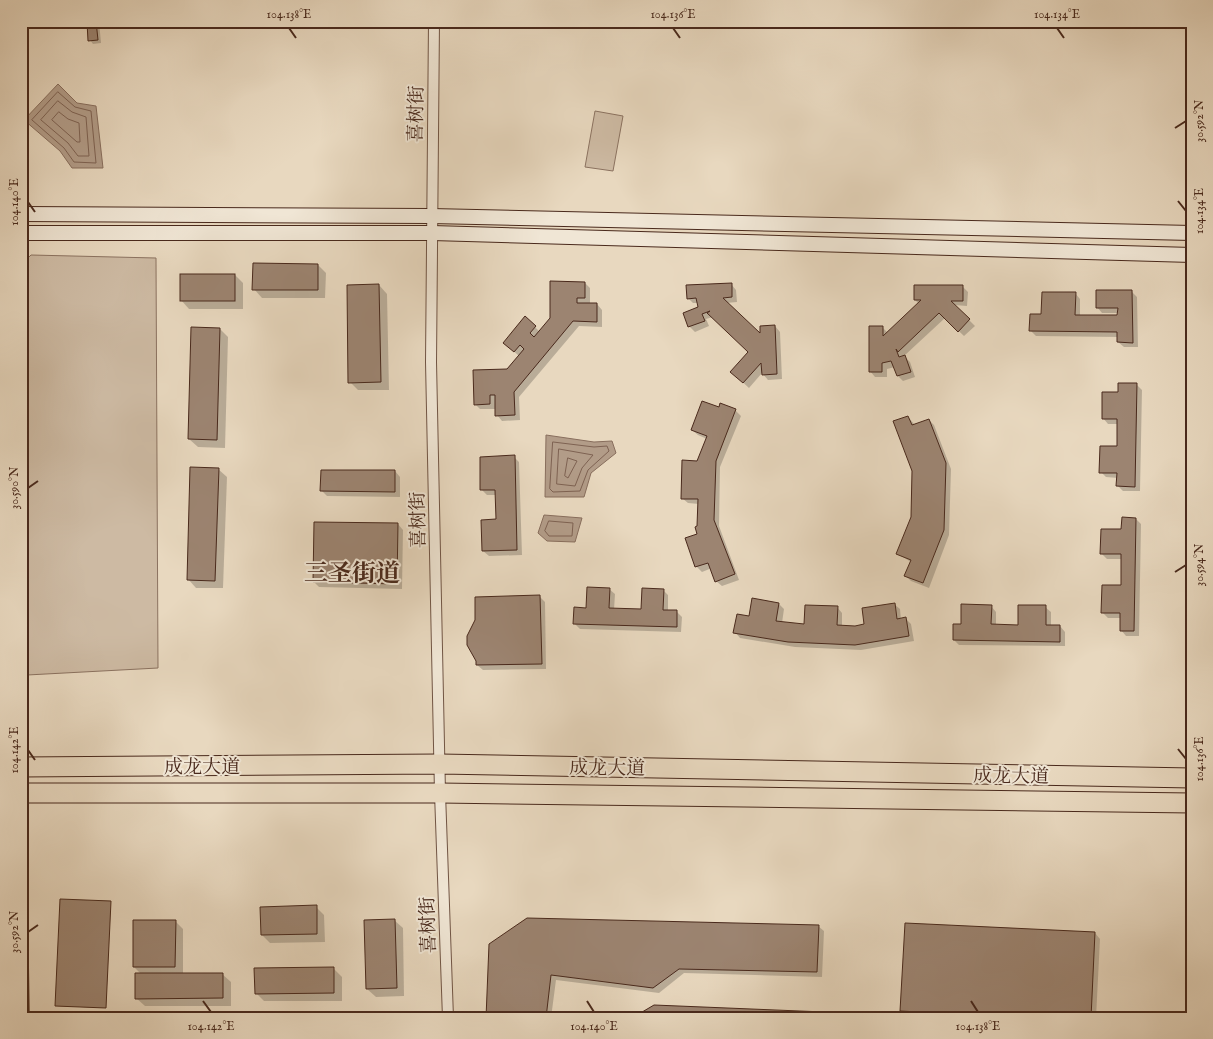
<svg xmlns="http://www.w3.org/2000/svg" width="1213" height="1039" font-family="'IM FELL English','Noto Serif SC',serif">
<rect width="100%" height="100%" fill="#e8d8bf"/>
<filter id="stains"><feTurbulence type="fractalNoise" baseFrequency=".004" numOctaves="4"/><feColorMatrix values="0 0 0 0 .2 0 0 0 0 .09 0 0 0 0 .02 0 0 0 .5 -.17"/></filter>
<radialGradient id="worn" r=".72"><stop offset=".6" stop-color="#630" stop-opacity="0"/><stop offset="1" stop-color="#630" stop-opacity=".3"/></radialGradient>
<g fill="#cdbaa3" stroke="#8b7260">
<path d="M595,111L623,116L613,171L585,167Z"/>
<path d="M31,255L156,258L158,668L27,675L21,554V265Z"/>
</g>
<g fill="#b29c88" stroke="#886e5d">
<path d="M58,84L77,103L96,106L103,168H72L60,151L24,120Z"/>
<path d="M546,435L594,442L612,441L616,453L591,473L584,497H545Z"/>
<path d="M544,515L582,518L575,542L547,541L538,533Z"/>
</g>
<g fill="#0003">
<path d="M52,21H99L101,43L93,44L90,40L88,26L56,28Z"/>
<path d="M318,265L326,273L325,298H262L254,289Z"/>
<path d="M235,275L243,283V309H189L181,300Z"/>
<path d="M585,283L590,288V304H597L602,310V327L579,326L519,397L520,420L502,421L497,415L496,409H480L475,404L519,356L510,348L535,327L540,332Z"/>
<path d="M731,284L736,290L737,302L726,303L761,336L775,326L780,332L782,379L768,380L762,373L749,388L737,377L749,352L713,317L706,319L709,326L695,332L689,326L700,308L698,303H693L688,298Z"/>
<path d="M379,285L387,294L389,390H358L350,382Z"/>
<path d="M962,286L968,292L967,306L954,305L975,326L964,336L945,318L904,356L910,362L915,377L903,381L898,376L895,367L887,369V377H875L870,371L882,327L888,333L919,304L915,300Z"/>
<path d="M1131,291L1137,297L1138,347H1124L1118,342V337L1036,336L1031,331L1043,316L1075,293L1080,299V316H1119V313H1102L1097,307Z"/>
<path d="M220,329L228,337L225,448L198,447L189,439Z"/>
<path d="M1136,384L1142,390L1140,491H1123L1118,486V478L1106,477L1101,472L1118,448L1119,424H1108L1103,418L1119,394Z"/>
<path d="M720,409L735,410L741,416L720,467L719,526L739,580L722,586L716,581L712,568L702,572L697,567L686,539L699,534V504L688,503L682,498L707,439L698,435L692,430Z"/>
<path d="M908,417L915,425L929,420L934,425L951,469L949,535L929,588L911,581L906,576L911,562L898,554L912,517L913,471Z"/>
<path d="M514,457L519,462L522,555L489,556L483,551L497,520L496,495H487L482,490Z"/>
<path d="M218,469L227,477L223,588H196L188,579Z"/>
<path d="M395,471L400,477V497L327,496L322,491Z"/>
<path d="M1136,519L1141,524L1139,636H1126L1121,630V618H1108L1102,612L1122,586V559H1107L1102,554Z"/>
<path d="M398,524L403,530L402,589L319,587L314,582Z"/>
<path d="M609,589L615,594L614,610L642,611L663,590L668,595V611L677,612L682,617L681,632L580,629L574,623Z"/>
<path d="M540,597L545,602L546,669L483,670L477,665Z"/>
<path d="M779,604L784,609L782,623L806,625L837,607L842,613V626H866L894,604L900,609L901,620L906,619L911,624L914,641L861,650L795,647L740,638L735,632L750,618Z"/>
<path d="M991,606L996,612V626H1019L1045,607L1051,612V626H1060L1065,632V646L959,645L954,640L962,625Z"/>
<path d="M110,903L106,1008L57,1006H56Z"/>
<path d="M316,907L324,915L325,942L270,943L262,935Z"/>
<path d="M394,920L403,928L404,996L376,997L367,989Z"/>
<path d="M175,921L183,929V974H222L231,982V1006H145L136,998L142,975L134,967Z"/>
<path d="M818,926L824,931L822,977L684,973L659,993L556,980L551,1018H487L490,944Z"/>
<path d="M1095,933L1100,939L1096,1018H939L906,1016L901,1011Z"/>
<path d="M334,969L342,977V1001H264L256,993Z"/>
</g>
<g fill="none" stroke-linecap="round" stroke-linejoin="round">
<g stroke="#7e6252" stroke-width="1">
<path d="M58,92L75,107L91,111L96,163L74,162L64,148L32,120Z"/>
<path d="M58,101L72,112L86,117L89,156H78L68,143L41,120Z"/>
<path d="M59,112L68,119L79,123L80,142H77L52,120Z"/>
<path d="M553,442L594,447L607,446L609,451L588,470L580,491L553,492L550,489Z"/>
<path d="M559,449L593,455L582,468L575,486L557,484Z"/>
<path d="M568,458L577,461L568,478L565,476Z"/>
<path d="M549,521L573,523L572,536H549L545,531Z"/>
</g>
</g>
<g fill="#9c8471" stroke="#49291c">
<path d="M50,21H96L98,40L88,41L87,22L51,25Z"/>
<path d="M253,263L318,264V290H252Z"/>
<rect x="180" y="274" width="55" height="27"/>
<path d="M550,281L585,282V298H577V303H597V322L573,321L514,392L515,415L495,416V395H490V404L474,405L473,370L507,369L524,349L520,345L514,352L503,343L525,316L536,326L530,333L534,337L550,318Z"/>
<path d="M732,283V297L723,298L760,333V326L775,325L777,374L762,375L761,363L743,383L730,372L748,352L707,313L710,311L702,314L705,321L688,327L683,313L698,307L696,298L687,299L686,285Z"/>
<path d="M379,284L381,382L348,383L347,285Z"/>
<path d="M914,285H963V301H951L970,319L958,332L939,313L898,352L896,349L899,357L905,355L911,372L897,376L891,361L882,363V372H869V326H883V336L921,300H914Z"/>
<path d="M1096,290H1132L1133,343L1117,342V332L1029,331L1030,314H1041L1042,292H1076L1075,315H1117L1118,308H1096Z"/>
<path d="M191,327L220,328L217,440L188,439Z"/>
<path d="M1118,383H1137L1135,487L1116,486L1117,473H1099L1100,446H1117V419H1102V392H1118Z"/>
<path d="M702,401L719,407L720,403L736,409L716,461L714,520L735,574L715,582L708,563L695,567L685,538L697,534L695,527L697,526L698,499H681L682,460L697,461L707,436L691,430Z"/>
<path d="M908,416L912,425L929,419L946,463L944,530L923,583L904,576L911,560L896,554L911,517L912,471L893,421Z"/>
<path d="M515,455L517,550L482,551L481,520L496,519L495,490H480V457Z"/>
<path d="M190,467L219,468L215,581L187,580Z"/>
<path d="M321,470H395V492L320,491Z"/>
<path d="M1122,517L1136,518L1134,631H1120V613H1101L1102,585H1121V554H1100L1101,529H1121Z"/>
<path d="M314,522L398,523L397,584L313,582Z"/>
<path d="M587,587L610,588L609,608L641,609L642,588L664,589L663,610H677V627L573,624L574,607L586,608Z"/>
<path d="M540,595L542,664L476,665V661L467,645V636L475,620V597Z"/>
<path d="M752,598L779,603L776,621L804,624L805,605L838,606L837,625L855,626L864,624L862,608L895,603L897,619L906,617L909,636L855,645L788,642L733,633L737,614L749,616Z"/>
<path d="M961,604L992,605L991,624L1018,625V605H1046V625H1060V642L953,640V624H961Z"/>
<path d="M60,899L111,901L106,1008L55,1006Z"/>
<path d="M317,905V934L261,935L260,907Z"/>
<path d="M527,918L819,925L817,972L679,969L653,988L551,975L546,1018H486L489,944Z"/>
<path d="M395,919L397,988L366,989L364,920Z"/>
<path d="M133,920H176L175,967H133Z"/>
<path d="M905,923L1095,932L1091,1018H1032L900,1011Z"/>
<path d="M334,967V993L255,994L254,968Z"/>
<path d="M135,973H223V998L135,999Z"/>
<path d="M654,1005L824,1012V1018H632Z"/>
</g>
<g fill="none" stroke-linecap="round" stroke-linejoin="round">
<defs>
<path id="lane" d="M1190,177H1192"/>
<g id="street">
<path d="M434,21L431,362L440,793L448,1018"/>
<path d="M21,866L24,1018"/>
</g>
<g id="secondary">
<path d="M21,214L431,216L1192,233"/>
<path d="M21,233H432L1192,255"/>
</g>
<g id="highway">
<path d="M21,767L440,764L1192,778"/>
<path d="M21,793H440L1192,803"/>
</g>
</defs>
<use href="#lane" stroke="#715545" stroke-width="8"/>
<use href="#street" stroke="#715545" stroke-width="12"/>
<use href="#secondary" stroke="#49291c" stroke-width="16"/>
<use href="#highway" stroke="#49291c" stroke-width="21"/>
<use href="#lane" stroke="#f0e6d5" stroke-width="5"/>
<use href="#street" stroke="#f0e6d5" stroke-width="10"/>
<use href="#secondary" stroke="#f0e6d5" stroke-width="14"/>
<use href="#highway" stroke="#e8d8bf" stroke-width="19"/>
</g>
<path fill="none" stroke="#49291c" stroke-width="2" d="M289,28L296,38M673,28L680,38M1057,28L1064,38M1175,128L1186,121M1178,201L1186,211M28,202L35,212M28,488L38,481M1175,572L1186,565M1178,749L1186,759M28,750L35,760M28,932L38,925M203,1001L211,1012M587,1001L594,1012M971,1001L978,1012"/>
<g text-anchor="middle" stroke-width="4" stroke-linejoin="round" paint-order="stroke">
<g font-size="19" fill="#49291c" stroke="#f0e6d5">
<text transform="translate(415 114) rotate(-89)" y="7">喜树街</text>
<text transform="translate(417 520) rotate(-91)" y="7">喜树街</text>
<text x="202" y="773">成龙大道</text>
<text transform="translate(607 767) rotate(1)" y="7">成龙大道</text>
<text transform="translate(1011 775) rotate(1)" y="7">成龙大道</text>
<text transform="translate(427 925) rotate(-92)" y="7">喜树街</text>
</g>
<g font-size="24" font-weight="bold" fill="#49291c" stroke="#f0e6d5">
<text x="352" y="581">三圣街道</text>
</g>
</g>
<rect width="1213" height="1039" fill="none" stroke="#e8d8bf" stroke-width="55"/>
<rect x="28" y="28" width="1158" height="984" fill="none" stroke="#49291c" stroke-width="2"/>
<g font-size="12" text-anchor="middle" fill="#49291c">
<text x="289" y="18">104.138°E</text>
<text x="673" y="18">104.136°E</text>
<text x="1057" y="18">104.134°E</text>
<text transform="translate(1199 121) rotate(-90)" y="4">30.592°N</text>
<text transform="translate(14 202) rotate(-90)" y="4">104.140°E</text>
<text transform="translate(1199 211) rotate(-90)" y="4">104.134°E</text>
<text transform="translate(14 488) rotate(-90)" y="4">30.590°N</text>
<text transform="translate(1199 565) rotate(-90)" y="4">30.594°N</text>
<text transform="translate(14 750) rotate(-90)" y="4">104.142°E</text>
<text transform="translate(1199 759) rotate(-90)" y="4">104.136°E</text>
<text transform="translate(14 932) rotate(-90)" y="4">30.592°N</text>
<text x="211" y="1030">104.142°E</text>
<text x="594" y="1030">104.140°E</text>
<text x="978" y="1030">104.138°E</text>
</g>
<rect width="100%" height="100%" filter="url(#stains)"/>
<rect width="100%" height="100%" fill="url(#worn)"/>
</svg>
